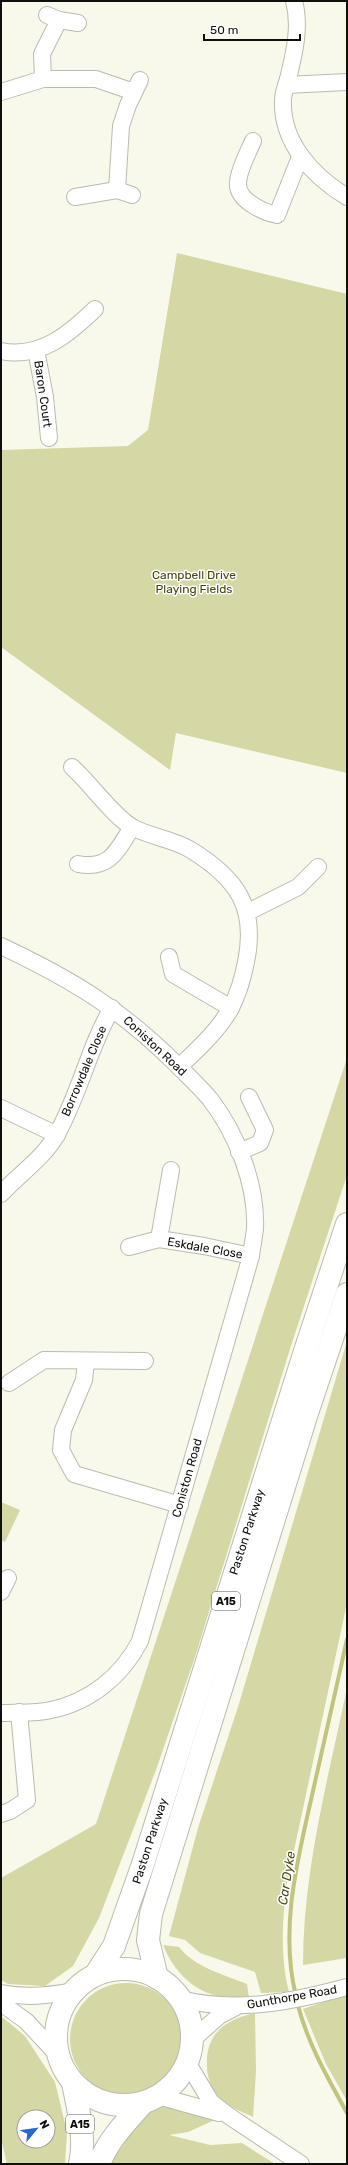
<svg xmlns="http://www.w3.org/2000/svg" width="348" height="2165" font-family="Rubik,sans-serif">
<rect width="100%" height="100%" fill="#f8f9eb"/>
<g fill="#d5d7a4" fill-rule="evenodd">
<path d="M177,253L347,294V773L176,733L170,770L1,647V450L128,446L148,430Z"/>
<path d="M347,1058V1175L290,1349L195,1657L156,1770L99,1918L73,1966L45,1986L8,1984L1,1980V1878L96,1824Z"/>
<path d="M347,1341V1603L287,1883C282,1918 280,1957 289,1992L261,1993L255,1972L200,1953L185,1940L169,1936L198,1828L238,1707Z"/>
<path d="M1,1502L20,1510L5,1542L1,1540Z"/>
<path d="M347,1688V1958L303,1965C303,1871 328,1779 347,1688Z"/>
<path d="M163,1945L179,1947C194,1967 225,1975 247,1984L249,1998C209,2003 178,1982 163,1945Z"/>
<circle cx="126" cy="2039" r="56"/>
<path d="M347,1994V2101L326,2064L303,2009Z"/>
<path d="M255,2013L256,2071L253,2117C242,2112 230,2107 221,2099C212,2091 207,2078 207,2066C205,2034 226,2019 255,2013Z"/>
<path d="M1,2016L25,2036L55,2082L67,2132L65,2164H7L1,2138ZM24,2117H48V2141H24Z"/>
<path d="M159,2102L219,2118L188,2132L169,2135L210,2145L242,2143L275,2164H105L145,2111Z"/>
</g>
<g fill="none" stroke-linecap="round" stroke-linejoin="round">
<g stroke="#c1c47c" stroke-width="4">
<path d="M296,1996C279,1928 298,1858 313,1791C324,1741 336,1690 347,1639"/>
<path d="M297,2002C307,2042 327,2077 347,2113"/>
</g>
<defs>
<g id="minor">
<path d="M294,1C301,27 294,54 288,79C286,86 283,93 283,100C281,143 314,177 347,197"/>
<path d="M47,15L59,20L78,23"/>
<path d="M43,79L42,54L59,20"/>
<path d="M286,85L347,82"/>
<path d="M1,92L43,79H96L134,92"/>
<path d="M253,141C248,153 239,169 238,182C236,200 263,212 277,215L300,157"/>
<path d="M117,190L121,126L128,105L140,80"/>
<path d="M75,197L117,190L132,195"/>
<path d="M36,350L45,397L49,438"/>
<path d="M1,351C40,359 69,334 95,309"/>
<path d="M72,767C91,784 112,815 132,827C150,837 174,839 191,850C238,879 257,908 246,962C243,978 238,994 231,1008C218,1031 198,1049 179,1067"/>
<path d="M78,864C110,870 117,851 132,827"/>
<path d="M248,912L298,887L318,867"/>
<path d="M1,946C71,979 121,1009 176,1064C187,1075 200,1087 210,1099C237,1134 257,1185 255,1229C254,1238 252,1247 251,1256L140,1641C122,1676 90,1702 51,1710C35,1714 17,1712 1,1713"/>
<path d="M169,957L173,974L231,1008"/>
<path d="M1,1108L57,1135"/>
<path d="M239,1152L260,1143L265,1130L249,1097"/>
<path d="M171,1170L159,1239L204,1246L251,1256"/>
<path d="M1,1194C19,1174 45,1157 57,1134C80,1093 89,1047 112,1008"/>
<path d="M129,1247L159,1239"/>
<path d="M86,1362L84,1380L63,1430L61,1450L74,1474L180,1505"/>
<path d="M9,1383L44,1360L145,1361"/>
<path d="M1,1592L8,1578"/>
<path d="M1,1814L10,1811L27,1800L19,1712"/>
<path d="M1,1993C26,1998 48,1996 73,1991"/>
<path d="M180,1999C236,2013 292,2002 347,1987"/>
<path d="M1,2003L26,2021L57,2054"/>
<path d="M192,2040L219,2016L236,2007"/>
<path d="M187,2062L211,2102L229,2116L301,2164"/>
<path d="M158,2096L219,2113"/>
</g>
<g id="highway">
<circle cx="124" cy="2037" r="68"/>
<path d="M96,1974L114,1946L143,1864L305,1351L347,1224"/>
<path d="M157,1978L148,1940L151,1914L307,1413L347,1294"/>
<path d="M73,2083C78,2108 86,2139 80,2164"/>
<path d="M99,2164C108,2140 126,2122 143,2103"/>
</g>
</defs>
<use href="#minor" stroke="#babbae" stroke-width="18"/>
<use href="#highway" stroke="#babbae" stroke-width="24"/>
<use href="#minor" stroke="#fff" stroke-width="16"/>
<use href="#highway" stroke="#fff" stroke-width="22"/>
</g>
<g text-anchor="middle" stroke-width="3" stroke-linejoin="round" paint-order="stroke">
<g fill="#fff" stroke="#575754" stroke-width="1">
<rect x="212" y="1592" width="28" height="18" rx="3"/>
<rect x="66" y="2115" width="28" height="18" rx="3"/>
</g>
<g font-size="11" font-weight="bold" fill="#0f0f0b">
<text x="226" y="1605">A15</text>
<text x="80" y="2128">A15</text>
</g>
<g font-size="12" fill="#0f0f0b" stroke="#fff">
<text transform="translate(43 394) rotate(82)" y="4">Baron Court</text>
<text transform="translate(155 1046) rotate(43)" y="4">Coniston Road</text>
<text transform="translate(84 1071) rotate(-67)" y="4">Borrowdale Close</text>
<text transform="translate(205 1248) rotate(10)" y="4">Eskdale Close</text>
<text transform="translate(187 1478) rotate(-74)" y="4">Coniston Road</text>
<text transform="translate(247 1532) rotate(-72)" y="4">Paston Parkway</text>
<text transform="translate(150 1841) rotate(-72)" y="4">Paston Parkway</text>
<text transform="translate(292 1997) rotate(-10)" y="4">Gunthorpe Road</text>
</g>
<g font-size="12" fill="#45450e" stroke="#fff">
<text x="194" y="579">Campbell Drive<tspan x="194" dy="14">Playing Fields</tspan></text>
</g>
<g font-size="13" font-style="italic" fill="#494a13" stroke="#fff">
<text transform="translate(286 1878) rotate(-81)" y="5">Car Dyke</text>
</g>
</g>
<rect width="348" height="2165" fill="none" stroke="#0f0f0b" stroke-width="4"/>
<g transform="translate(36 2129) rotate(61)"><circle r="19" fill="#ffffff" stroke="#9f9f9d"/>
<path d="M0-3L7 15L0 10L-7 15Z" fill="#2567d3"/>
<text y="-6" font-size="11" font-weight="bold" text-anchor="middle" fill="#0f0f0b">N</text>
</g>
<path d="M204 34v6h96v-6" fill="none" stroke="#0f0f0b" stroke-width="2"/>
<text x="210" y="34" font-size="12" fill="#0f0f0b" stroke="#ffffff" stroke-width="3" paint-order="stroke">50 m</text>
</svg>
